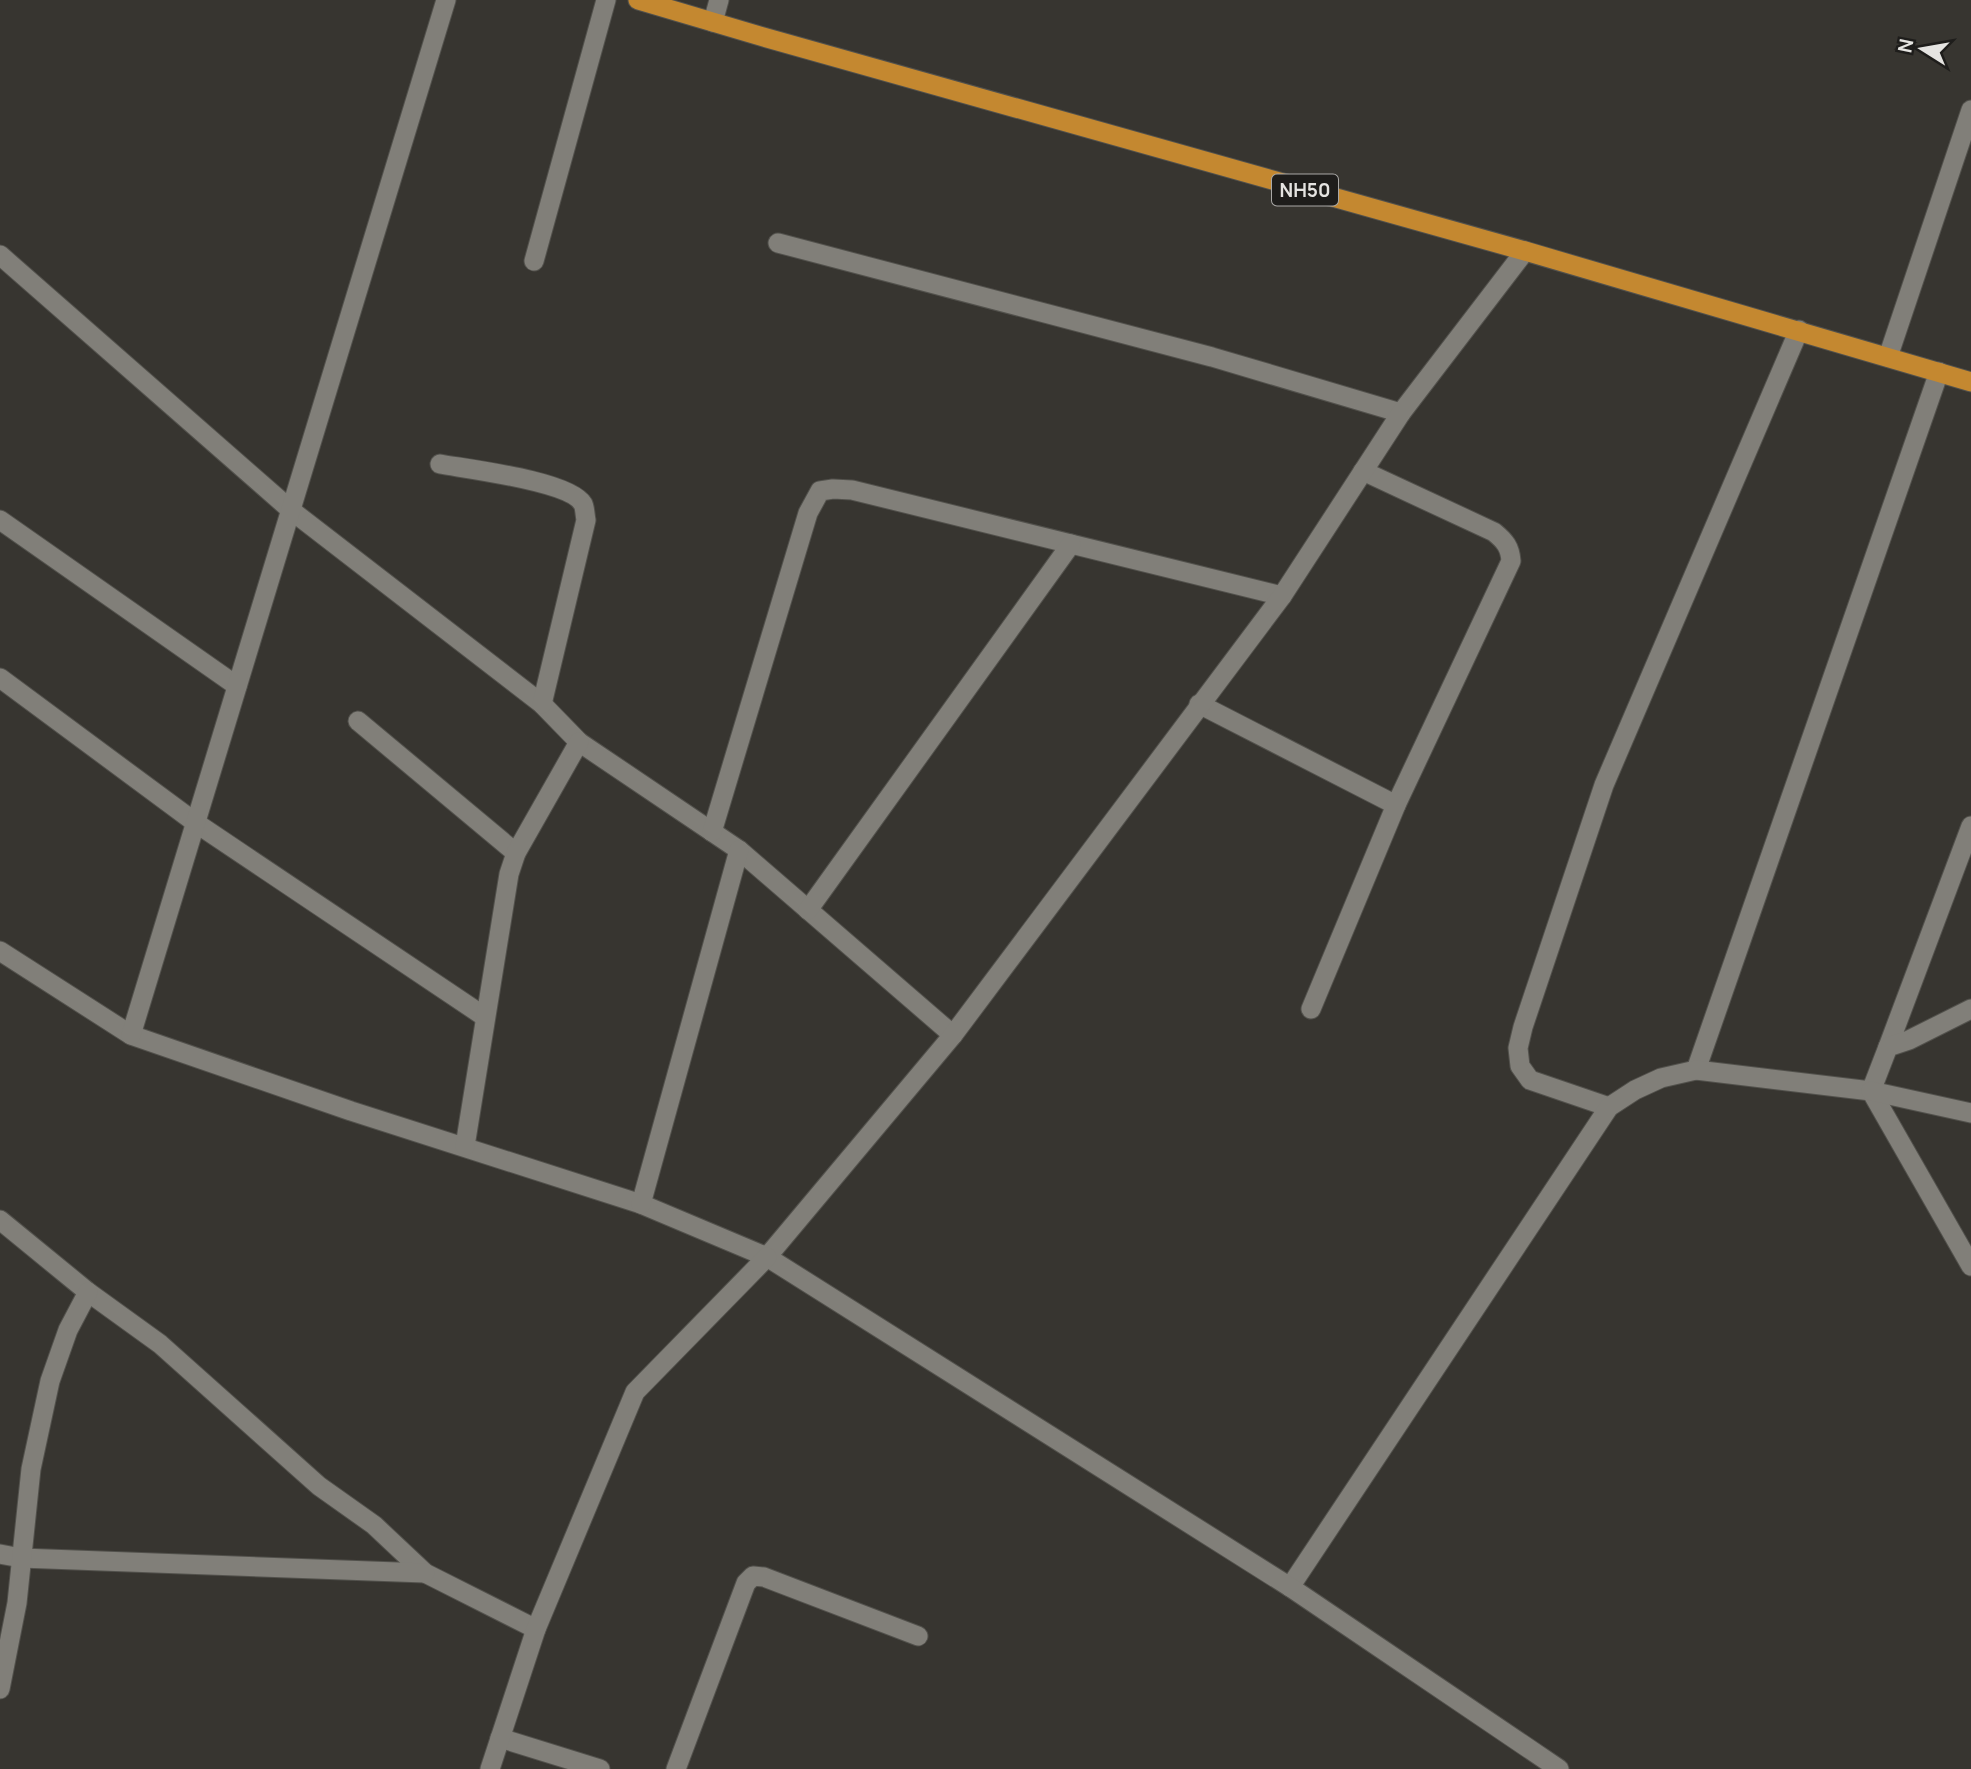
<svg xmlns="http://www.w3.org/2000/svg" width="1971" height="1769" font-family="Manrope,sans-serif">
<rect width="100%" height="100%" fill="#373530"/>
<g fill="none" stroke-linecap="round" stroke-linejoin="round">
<defs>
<g id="service">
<path d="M1888,357L1971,110"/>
<path d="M1871,1091L1971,1266"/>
</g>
<g id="minor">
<path d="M713,22L719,0"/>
<path d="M778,243L1212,357L1401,413"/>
<path d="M0,255L292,511L542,704L579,742L739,850L953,1035"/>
<path d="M534,261L606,0"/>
<path d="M440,464C467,469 570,481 583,504C585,508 585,516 586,520L542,704"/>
<path d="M0,520L237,686"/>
<path d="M0,678L196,823L485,1017"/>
<path d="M1199,704L1396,805"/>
<path d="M358,721L516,853"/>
<path d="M712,832L808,513L820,491L833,489L852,490L1282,596"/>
<path d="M808,910L1071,544"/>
<path d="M0,951L131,1035L351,1111L641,1204L767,1257"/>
<path d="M1311,1009L1396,805L1511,561C1510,547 1505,541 1494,532L1363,471"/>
<path d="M131,1035L446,0"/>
<path d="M1888,1047L1971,826"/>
<path d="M1696,1070L1939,372"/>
<path d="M1609,1107L1530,1080L1520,1066L1518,1048L1523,1027L1604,785L1799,330"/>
<path d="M465,1146L509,874L516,853L579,742"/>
<path d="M641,1204L739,850"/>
<path d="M0,1220L88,1292L160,1344L319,1486L374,1525L425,1573L536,1629"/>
<path d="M0,1554L21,1558L425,1573"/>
<path d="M1290,1587L1609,1107L1635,1090L1661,1078L1696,1070L1871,1091L1888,1047L1909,1040L1971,1009"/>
<path d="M0,1689L17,1603L31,1469L50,1381L68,1330L88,1292"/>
<path d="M500,1738L600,1769"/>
<path d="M676,1769L746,1583L753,1576L764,1577L918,1636"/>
</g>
<g id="tertiary">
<path d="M1525,251L1401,413L1282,596L953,1035L767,1257L1290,1587L1559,1769"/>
<path d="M1871,1091L1971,1113"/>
<path d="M490,1769L536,1629L635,1392L767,1257"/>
</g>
<path id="trunk" d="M638,0L760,36L1525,251L1971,382"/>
</defs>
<use href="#service" stroke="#52514c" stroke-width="21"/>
<use href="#minor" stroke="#52514c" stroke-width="21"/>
<use href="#tertiary" stroke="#52514c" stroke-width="21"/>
<use href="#trunk" stroke="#52514c" stroke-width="21"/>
<use href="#service" stroke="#817f79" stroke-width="19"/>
<use href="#minor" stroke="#817f79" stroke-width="19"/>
<use href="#tertiary" stroke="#817f79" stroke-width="19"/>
<use href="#trunk" stroke="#c48830" stroke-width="19"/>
</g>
<g text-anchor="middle" stroke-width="7" stroke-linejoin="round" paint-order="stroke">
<rect fill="#1e1d1b" stroke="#a9a8a6" stroke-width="2" x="1272" y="174.5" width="66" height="31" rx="5"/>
<g font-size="19" font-weight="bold" fill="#e5e4e1">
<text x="1305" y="197">NH50</text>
</g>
</g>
<g transform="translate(1922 49) rotate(281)" stroke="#1e1d1b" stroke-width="5" paint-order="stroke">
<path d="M0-5L12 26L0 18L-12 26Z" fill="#e5e4e1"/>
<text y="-10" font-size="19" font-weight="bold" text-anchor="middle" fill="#e5e4e1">N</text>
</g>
</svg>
